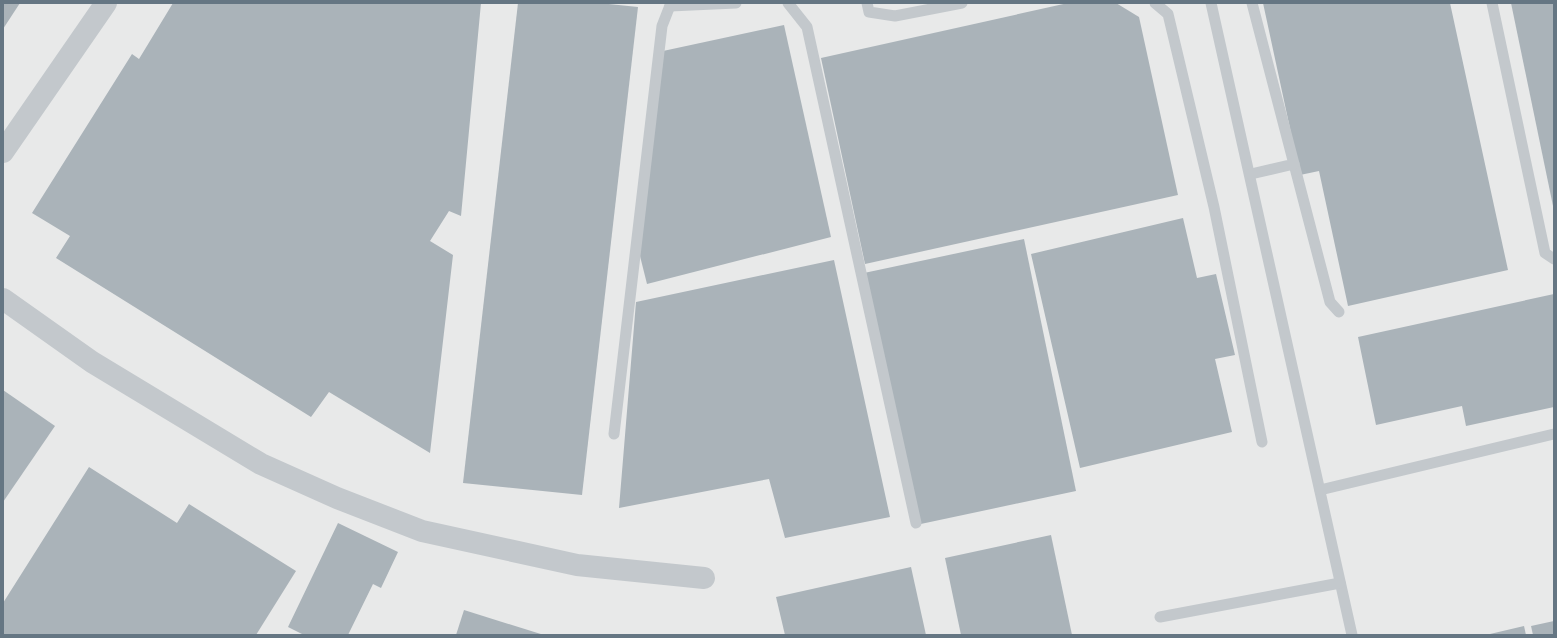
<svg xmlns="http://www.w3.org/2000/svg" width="1557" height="638" font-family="'DejaVu Sans',sans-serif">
<rect width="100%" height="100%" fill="#fafaf8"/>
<rect fill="#e8e9e9" x="3" y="3" width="1551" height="632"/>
<g fill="#aab3b9">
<path d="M3,3H20L3,29Z"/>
<path d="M173,3H481L461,216L449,211L430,241L453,255L430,453L329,392L311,417L56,258L70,236L32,213L132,54L139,59Z"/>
<path d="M518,3H599L638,7L582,495L463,483Z"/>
<path d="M1068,3H1116L1139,17L1178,195L865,264L821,58Z"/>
<path d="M1263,3H1450L1508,270L1348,306L1319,171L1300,175Z"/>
<path d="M1511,3H1554V206H1553Z"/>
<path d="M784,25L831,237L647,284L639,252L663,51Z"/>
<path d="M1183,218L1197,278L1216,274L1235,355L1215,359L1232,432L1080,468L1031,254Z"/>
<path d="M1024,239L1076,491L916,525L864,273Z"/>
<path d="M834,260L890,517L785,538L769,479L619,508L636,302Z"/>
<path d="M1554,294V407L1466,426L1462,406L1376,425L1358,337Z"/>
<path d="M3,390L55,426L3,502Z"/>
<path d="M89,467L177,523L189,504L296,571L256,635H3V603Z"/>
<path d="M338,523L398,552L381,588L373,584L348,635H304L288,627Z"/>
<path d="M1051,535L1072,635H961L945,558Z"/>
<path d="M911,567L926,635H785L776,597Z"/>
<path d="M464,610L544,635H456Z"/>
<path d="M1554,621V635H1533L1531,626Z"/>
<path d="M1524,626L1526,635H1490V634Z"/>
</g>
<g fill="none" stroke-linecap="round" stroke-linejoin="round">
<g stroke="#c3c8cc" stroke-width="11">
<path d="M788,3L807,27L916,523"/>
<path d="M867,3L869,12L895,16L962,3"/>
<path d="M1155,3L1168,14L1214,207L1262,442"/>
<path d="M1211,3L1352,635"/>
<path d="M1492,3L1545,253L1554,259"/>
<path d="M670,6L736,3"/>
<path d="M1294,164L1330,302L1339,312"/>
<path d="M1251,174L1294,164L1252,3"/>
<path d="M614,434L662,26L671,3"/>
<path d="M1320,490L1554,434"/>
<path d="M1160,617L1340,583"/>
</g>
<g stroke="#c3c8cc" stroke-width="22">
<path d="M3,152L106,3"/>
<path d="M3,299L92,362L261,464L337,498L422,531L577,565L704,578"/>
</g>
</g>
<rect width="1557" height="638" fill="none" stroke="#657683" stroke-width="8"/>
</svg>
